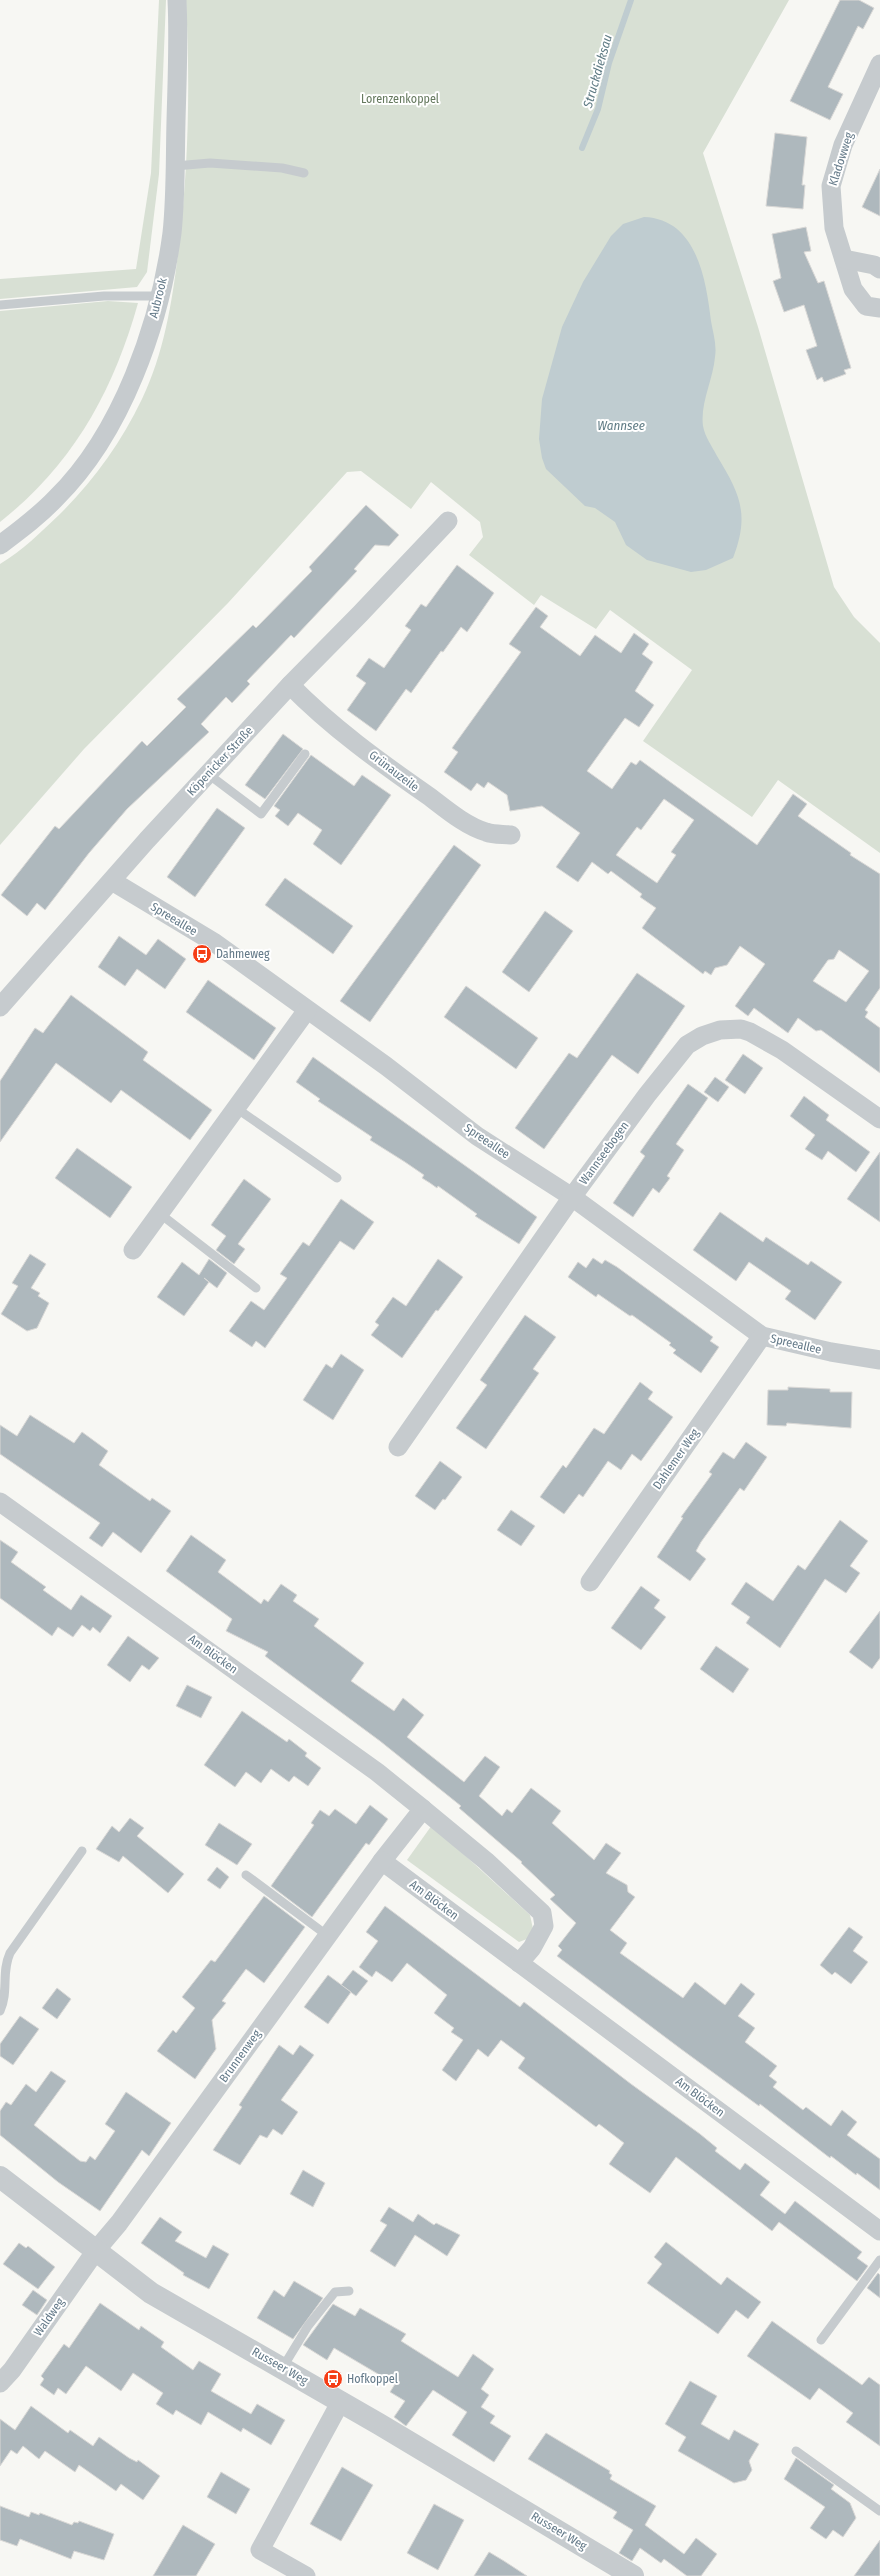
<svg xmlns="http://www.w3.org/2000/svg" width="880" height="2576" font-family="'Fira Sans Condensed',sans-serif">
<rect width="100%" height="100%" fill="#f7f7f3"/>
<g fill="#d8e0d4">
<path d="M159,0H166L159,174L147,272L137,287L0,299V279L136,269L151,173Z"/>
<path d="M186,0H789L703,153L758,327L834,587L854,617L880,643V853L778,780L752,817L643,741L692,670L610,610L596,629L541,595L534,605L469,555L483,537L480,522L431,482L411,509L361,471L347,472L228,603L84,749L0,845V564C22,551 41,532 60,514C94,480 121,443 142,399C165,351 173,297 179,245C189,163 190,82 186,0Z"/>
<path d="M108,301L138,303C113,392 73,464 0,522V311Z"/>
<path d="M432,1825L530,1915L533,1929L527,1939L519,1942L407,1860Z"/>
</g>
<path fill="#bfccd0" d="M644,217C697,219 706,280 711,321C713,333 717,345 715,357C713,380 700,403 703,426C705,437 712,446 717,456C740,494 750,514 733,558L706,570L691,572L647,560L626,545L615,522L595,508L585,506L546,469L542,458L539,439L542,399L562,327L583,282L611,236L623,224Z"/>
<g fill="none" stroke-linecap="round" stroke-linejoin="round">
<path stroke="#bfccd0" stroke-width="6" d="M582,148L598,109L609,63L631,0"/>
</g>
<g fill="#aeb8bd" stroke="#d9d8d6" fill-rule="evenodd">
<path d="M840,0H859L874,8L863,29L858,26L828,87L843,94L830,120L790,101Z"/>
<path d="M775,133L807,137L802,185H805L803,209L766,206Z"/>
<path d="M880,169V216L862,207Z"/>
<path d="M806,227L811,251L804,252L818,283L824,281L851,368L844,370L846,374L824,382L822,377L817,380L806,350L817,346L804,305L784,312L773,281L781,278L772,234Z"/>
<path d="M366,505L399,535L389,546L375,545L354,569L357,571L294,638L291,635L247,681L250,684L232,703L226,697L201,724L209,732L127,809L89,853L45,910L37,903L27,916L1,895L55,826L59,829L142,741L147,746L186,707L177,699L253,625L256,628L312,571L309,567Z"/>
<path d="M457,565L494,593L467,632L461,627L443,652L441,651L411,693L406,689L376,731L347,710L366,683L356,676L369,658L384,668L411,630L405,626L421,604L426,607Z"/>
<path d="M536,607L548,616L540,627L580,656L595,635L621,653L634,633L649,644L642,654L653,662L635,691L654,705L639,727L625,718L587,771L612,789L631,762L636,765L640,760L757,845L793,794L807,804L798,816L851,853L850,855L880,874V988L865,1010L868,1012L865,1017L880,1028V1073L821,1030L816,1031L798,1018L788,1033L754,1008L748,1016L735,1006L765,964L740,946L727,965L715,968L711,975L705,971L703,974L642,928L656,908L640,897L642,894L611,871L608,874L592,862L578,882L556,867L580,833L542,806L510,811L507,795L488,782L484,788L477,783L471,791L444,772L458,752L452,748L521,652L509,644ZM664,799L694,820L671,852L676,855L657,883L616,855L637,827L641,830ZM839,950L869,971L846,1002L813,981L828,960L834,959Z"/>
<path d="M283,734L303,749L265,799L245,785Z"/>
<path d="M311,755L354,786L362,775L391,795L341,865L313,844L322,830L298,813L288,826L275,816L280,810L274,806Z"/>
<path d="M217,808L245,828L195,897L167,877Z"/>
<path d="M454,845L481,865L370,1022L340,1001Z"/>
<path d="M285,878L353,926L333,954L265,905Z"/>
<path d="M545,911L573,931L529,992L502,972Z"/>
<path d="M119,936L146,955L158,939L186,959L165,989L137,969L125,986L98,967Z"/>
<path d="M637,973L685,1006L638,1074L612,1055L544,1149L515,1128L569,1053L577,1058Z"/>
<path d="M208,980L276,1028L254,1060L186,1012Z"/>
<path d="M466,986L538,1038L516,1069L444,1017Z"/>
<path d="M71,995L148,1052L143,1060L212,1110L190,1140L121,1090L111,1103L56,1063L0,1142V1081L35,1028L43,1033Z"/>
<path d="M743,1054L763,1068L745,1094L725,1080Z"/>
<path d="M313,1057L537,1217L519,1244L475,1216L477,1214L438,1186L437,1188L430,1183L422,1178L424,1175L405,1162L370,1140L372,1137L318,1101L320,1099L296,1082Z"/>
<path d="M715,1077L729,1087L718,1102L704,1092Z"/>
<path d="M688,1084L708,1098L676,1144L684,1150L667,1176L670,1178L659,1193L653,1188L633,1217L613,1203L645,1156L640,1152Z"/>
<path d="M804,1096L829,1115L826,1120L870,1152L856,1172L828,1151L822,1160L805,1149L815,1135L790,1116Z"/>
<path d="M77,1148L132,1187L110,1218L55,1178Z"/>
<path d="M880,1152V1222L847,1199Z"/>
<path d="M244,1179L271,1199L238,1244L245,1249L234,1264L216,1250L226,1236L211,1225Z"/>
<path d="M341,1199L374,1222L354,1250L340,1241L265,1348L256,1341L252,1347L229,1331L251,1301L264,1310L287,1278L280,1274L303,1242L309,1246Z"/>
<path d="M720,1212L763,1242L766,1237L808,1265L811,1261L842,1282L815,1320L785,1299L791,1291L749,1262L736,1281L693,1250Z"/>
<path d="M30,1254L46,1264L31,1288L40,1293L38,1296L49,1303L37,1328L27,1331L1,1314L18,1286L12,1283Z"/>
<path d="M593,1258L602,1264L605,1260L617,1267L713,1337L710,1341L719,1347L701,1373L673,1353L676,1350L669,1345L671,1343L632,1315L630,1316L598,1294L596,1297L568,1277L578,1262L586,1268Z"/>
<path d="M209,1259L227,1273L217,1288L204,1278L209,1282L184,1316L157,1297L182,1262L199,1275Z"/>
<path d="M438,1259L463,1277L438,1311L436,1310L402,1358L371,1335L379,1325L375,1322L393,1297L406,1306Z"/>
<path d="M525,1315L556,1337L533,1369L539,1373L486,1449L456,1428L487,1385L480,1380Z"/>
<path d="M341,1354L364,1370L333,1420L303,1400L326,1364L332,1368Z"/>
<path d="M640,1382L653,1392L648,1399L673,1417L641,1461L632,1454L621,1470L608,1461L583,1497L579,1494L564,1514L540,1497L563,1465L566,1468L594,1428L604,1434Z"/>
<path d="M788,1387L830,1389V1392H852L851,1428L787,1423L786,1426L767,1425L768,1390H788Z"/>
<path d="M30,1415L74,1443L82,1432L108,1451L99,1465L150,1501L152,1498L171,1511L141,1553L113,1532L102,1547L89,1538L100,1523L0,1454V1425L17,1436Z"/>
<path d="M746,1442L767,1457L744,1491L740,1488L701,1542L696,1551L706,1559L690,1581L657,1557L683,1518L681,1517L712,1474L709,1472L723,1452L734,1459Z"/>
<path d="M440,1461L462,1477L445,1500L443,1499L435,1510L415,1496Z"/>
<path d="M511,1510L535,1526L521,1546L497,1530Z"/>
<path d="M840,1520L868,1541L850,1566L860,1573L846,1593L825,1579L780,1648L746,1623L750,1617L731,1604L746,1582L773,1601L798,1565L805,1570Z"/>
<path d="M191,1535L226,1560L218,1572L261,1604L264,1599L268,1602L281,1584L297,1595L293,1601L319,1619L314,1626L364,1663L351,1681L394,1711L403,1698L424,1715L407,1737L464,1782L485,1756L500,1767L479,1796L502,1816L507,1809L512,1813L531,1788L561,1811L552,1823L594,1860L606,1843L621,1853L606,1873L627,1885L628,1892L635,1897L610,1930L627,1943L620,1953L683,1998L695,1982L725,2005L741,1983L755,1994L738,2016L755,2028L745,2042L777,2066L769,2076L777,2082L773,2087L803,2110L806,2107L831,2126L842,2110L857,2122L847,2135L880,2159V2190L857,2173L856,2175L831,2156L830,2158L760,2104L759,2106L681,2049L557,1956L562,1950L558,1946L576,1923L550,1899L555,1895L521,1863L522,1862L459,1808L461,1806L380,1741L265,1656L268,1652L226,1631L232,1619L166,1571Z"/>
<path d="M0,1540L18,1552L11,1562L46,1587L43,1590L71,1610L81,1595L112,1616L100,1633L93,1627L90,1631L82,1625L73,1637L58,1627L52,1636L0,1598Z"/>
<path d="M641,1586L660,1600L654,1608L666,1617L641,1650L611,1628Z"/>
<path d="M880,1611V1658L872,1669L849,1652Z"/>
<path d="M128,1636L159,1658L149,1670L142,1665L130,1682L107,1665Z"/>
<path d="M716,1646L749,1669L733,1693L700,1669Z"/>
<path d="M187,1685L212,1697L201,1718L176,1706Z"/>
<path d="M242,1711L287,1742L289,1739L307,1753L305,1756L321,1768L308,1786L294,1776L289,1782L271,1769L261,1783L246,1772L235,1787L204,1765Z"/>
<path d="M370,1805L388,1819L369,1845L366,1843L312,1917L271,1886L314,1825L311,1823L320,1810L329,1816L335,1809L356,1824Z"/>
<path d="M130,1818L144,1828L137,1836L184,1874L168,1893L123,1856L119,1862L96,1849L112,1826L119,1832Z"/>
<path d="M219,1823L252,1844L237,1865L205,1845Z"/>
<path d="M217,1867L229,1877L220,1889L207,1880Z"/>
<path d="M264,1896L305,1927L264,1983L246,1969L222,2001L226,2003L212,2020L216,2049L195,2079L157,2051L173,2030L176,2033L195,2008L182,1997L211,1960L215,1962Z"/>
<path d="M385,1906L520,2007L524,2002L631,2084L700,2134L717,2148L715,2151L740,2170L745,2163L770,2182L760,2195L785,2214L795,2201L862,2252L857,2258L868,2266L857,2281L779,2222L772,2231L676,2157L650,2193L609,2164L624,2143L599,2124L596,2127L518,2068L525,2058L501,2040L488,2057L478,2049L456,2081L442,2070L463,2040L451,2032L454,2028L434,2013L447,1995L407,1963L392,1982L376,1971L372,1977L359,1967L378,1941L366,1932Z"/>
<path d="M849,1927L863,1937L853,1951L868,1962L851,1984L835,1972L832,1975L820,1965Z"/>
<path d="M353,1970L368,1981L356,1996L341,1985Z"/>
<path d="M328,1975L351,1992L328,2024L304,2007Z"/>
<path d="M57,1988L71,1999L57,2019L42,2008Z"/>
<path d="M20,2016L39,2029L13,2065L0,2056V2044Z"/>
<path d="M279,2045L293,2055L300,2045L314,2055L281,2100L298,2112L282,2135L273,2129L267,2138L260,2135L240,2165L213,2150L242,2107L239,2105Z"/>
<path d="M51,2071L66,2081L34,2125L80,2161L86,2162L90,2156L95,2160L115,2131L105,2124L126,2092L171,2123L149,2156L142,2150L100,2211L58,2182L0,2135V2111L6,2102L11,2105L26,2084L36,2092Z"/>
<path d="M303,2170L325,2183L313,2207L290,2194Z"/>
<path d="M389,2207L413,2222L418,2214L434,2225L436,2223L460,2235L447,2256L415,2235L395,2267L370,2251L387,2225L380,2221Z"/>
<path d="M160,2217L182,2232L175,2241L206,2258L213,2245L229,2254L209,2289L183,2275L184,2273L141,2243Z"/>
<path d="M666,2242L721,2285L727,2277L761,2302L748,2319L736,2310L718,2334L647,2283L662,2264L654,2257Z"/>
<path d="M19,2243L26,2248L28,2246L55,2267L38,2289L3,2264Z"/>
<path d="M878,2273L880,2275V2298L867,2288Z"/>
<path d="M294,2281L323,2298L293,2339L257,2318L274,2290L284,2297Z"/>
<path d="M33,2290L47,2300L37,2315L22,2305Z"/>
<path d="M100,2303L139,2330L141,2326L164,2342L161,2347L193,2370L199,2361L221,2374L211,2391L251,2414L257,2404L285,2420L271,2445L243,2428L241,2432L208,2412L201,2425L176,2410L173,2415L156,2404L163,2393L133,2373L121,2391L86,2366L66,2394L58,2388L54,2395L40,2385L44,2379L41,2376L64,2344L69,2348Z"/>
<path d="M333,2304L355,2316L360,2308L406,2334L401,2341L458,2377L473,2354L494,2369L481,2389L489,2395L481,2407L495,2416L490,2423L511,2436L494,2462L452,2435L467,2412L433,2390L406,2426L394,2417L405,2401L390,2392L395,2384L334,2348L327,2360L303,2345Z"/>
<path d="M772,2321L862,2385L869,2377L880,2385V2446L846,2422L853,2413L819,2388L810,2400L747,2356Z"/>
<path d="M690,2381L717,2396L701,2424L729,2440L734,2430L759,2444L749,2461L752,2470L746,2480L734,2483L678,2451L686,2437L665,2424Z"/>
<path d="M31,2406L68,2433L70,2430L93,2446L99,2437L129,2458L137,2462L138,2460L160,2476L143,2500L121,2484L116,2491L79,2465L75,2472L45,2451L39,2459L23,2446L17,2454L11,2450L0,2466V2419L15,2430Z"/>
<path d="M546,2433L610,2471L609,2473L612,2475L610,2479L656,2506L645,2525L684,2554L696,2538L717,2554L701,2576H687L664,2559L661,2563L640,2548L632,2561L619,2553L633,2530L613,2518L617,2512L528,2459Z"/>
<path d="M796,2458L834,2485L831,2489L850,2503L856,2518L843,2537L833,2530L826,2539L810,2528L825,2507L784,2479Z"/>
<path d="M342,2467L373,2485L341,2541L310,2524Z"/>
<path d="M221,2472L250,2489L236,2514L207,2497Z"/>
<path d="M434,2504L464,2520L438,2570L407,2553Z"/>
<path d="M0,2506L29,2517L31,2512L39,2515L40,2513L72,2525L74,2522L78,2523L79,2521L114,2534L104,2560L74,2551L71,2559L20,2539L17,2546L0,2540Z"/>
<path d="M183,2525L215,2544L196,2576H153Z"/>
<path d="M880,2540V2576H854Z"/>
<path d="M489,2552L504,2561L527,2576H474Z"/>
</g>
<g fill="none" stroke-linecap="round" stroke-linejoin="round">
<g stroke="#c6cbce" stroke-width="9">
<path d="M175,166L210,163L282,168L304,173"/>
<path d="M0,305L104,296H159"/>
<path d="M208,774L261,814L305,754"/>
<path d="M236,1108L337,1178"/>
<path d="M159,1213L256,1288"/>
<path d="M246,1875L328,1936"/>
<path d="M0,2011C9,1991 1,1973 10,1953L82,1851"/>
<path d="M821,2340L880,2260"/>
<path d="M283,2367L308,2326L335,2292L349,2291"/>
<path d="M796,2451L880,2511"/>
</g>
<g stroke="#c6cbce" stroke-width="19">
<path d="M880,64L843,145L831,186L834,228L853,289L866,306L880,308"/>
<path d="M844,259L874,265L880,269"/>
<path d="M0,545C20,530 39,516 56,498C122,433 160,324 172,233C176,196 175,158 176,121C177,81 179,40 177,0"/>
<path d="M290,685C331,727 381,763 430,797C447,810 466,826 486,832C494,835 503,834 511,835"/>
<path d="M112,881L215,943L386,1066L477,1136L572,1197L762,1336L831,1352L880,1360"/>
<path d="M0,1007L147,840L290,685L360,614L448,521"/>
<path d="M133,1250L307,1010"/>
<path d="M398,1447L572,1197L647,1095L687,1045L702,1036L720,1030L741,1029L750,1032L782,1050L880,1119"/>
<path d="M0,1502L377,1772L423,1809L382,1861L880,2231"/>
<path d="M590,1582L762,1336"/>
<path d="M423,1809L486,1861L542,1913L544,1926L532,1948L519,1963"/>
<path d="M0,2383L12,2370L97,2249L119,2223L382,1861"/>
<path d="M306,2576L260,2550L341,2401"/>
</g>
<path stroke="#c6cbce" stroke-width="22" d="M0,2177L151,2293L379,2424L633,2576"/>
</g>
<defs>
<symbol id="bus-disc" viewBox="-11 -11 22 22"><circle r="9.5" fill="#f53d15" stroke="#fff"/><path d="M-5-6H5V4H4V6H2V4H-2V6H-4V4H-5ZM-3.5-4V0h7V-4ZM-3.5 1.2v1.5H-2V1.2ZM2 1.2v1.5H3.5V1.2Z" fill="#fff"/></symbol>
</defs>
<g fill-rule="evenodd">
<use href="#bus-disc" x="191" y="943" width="22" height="22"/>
<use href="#bus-disc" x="322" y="2368" width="22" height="22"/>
</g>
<g text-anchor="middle" stroke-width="4" stroke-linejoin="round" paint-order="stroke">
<g font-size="12" fill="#65795e" stroke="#fff">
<text x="400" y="103">Lorenzenkoppel</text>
</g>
<g font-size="12" fill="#637988" stroke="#fff">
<text transform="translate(841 159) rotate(-72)" y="4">Kladowweg</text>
<text transform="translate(158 298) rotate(-76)" y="4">Aubrook</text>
<text transform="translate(220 761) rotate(-47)" y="4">Köpenicker Straße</text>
<text transform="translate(394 771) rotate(37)" y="4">Grünauzeile</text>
<text transform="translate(174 919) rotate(31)" y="4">Spreeallee</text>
<text transform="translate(487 1141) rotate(34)" y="4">Spreeallee</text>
<text transform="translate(604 1153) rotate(-54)" y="4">Wannseebogen</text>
<text transform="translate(796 1344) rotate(13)" y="4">Spreeallee</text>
<text transform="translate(676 1459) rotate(-55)" y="4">Dahlemer Weg</text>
<text transform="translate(213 1654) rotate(36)" y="4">Am Blöcken</text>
<text transform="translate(434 1900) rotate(37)" y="4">Am Blöcken</text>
<text transform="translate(240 2056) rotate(-54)" y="4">Brunnenweg</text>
<text transform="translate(700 2097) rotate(37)" y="4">Am Blöcken</text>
<text transform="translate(49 2317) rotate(-55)" y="4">Waldweg</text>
<text transform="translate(280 2366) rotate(30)" y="4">Russeer Weg</text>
<text transform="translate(559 2531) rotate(31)" y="4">Russeer Weg</text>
</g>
<g font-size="12" fill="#637988" stroke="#fff" text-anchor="start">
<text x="216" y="958">Dahmeweg</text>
<text x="347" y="2383">Hofkoppel</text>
</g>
<g font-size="13" font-style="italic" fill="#5f7b84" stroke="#fff">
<text transform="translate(597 71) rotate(-74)" y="5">Struckdieksau</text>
<text x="621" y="430">Wannsee</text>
</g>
</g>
</svg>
